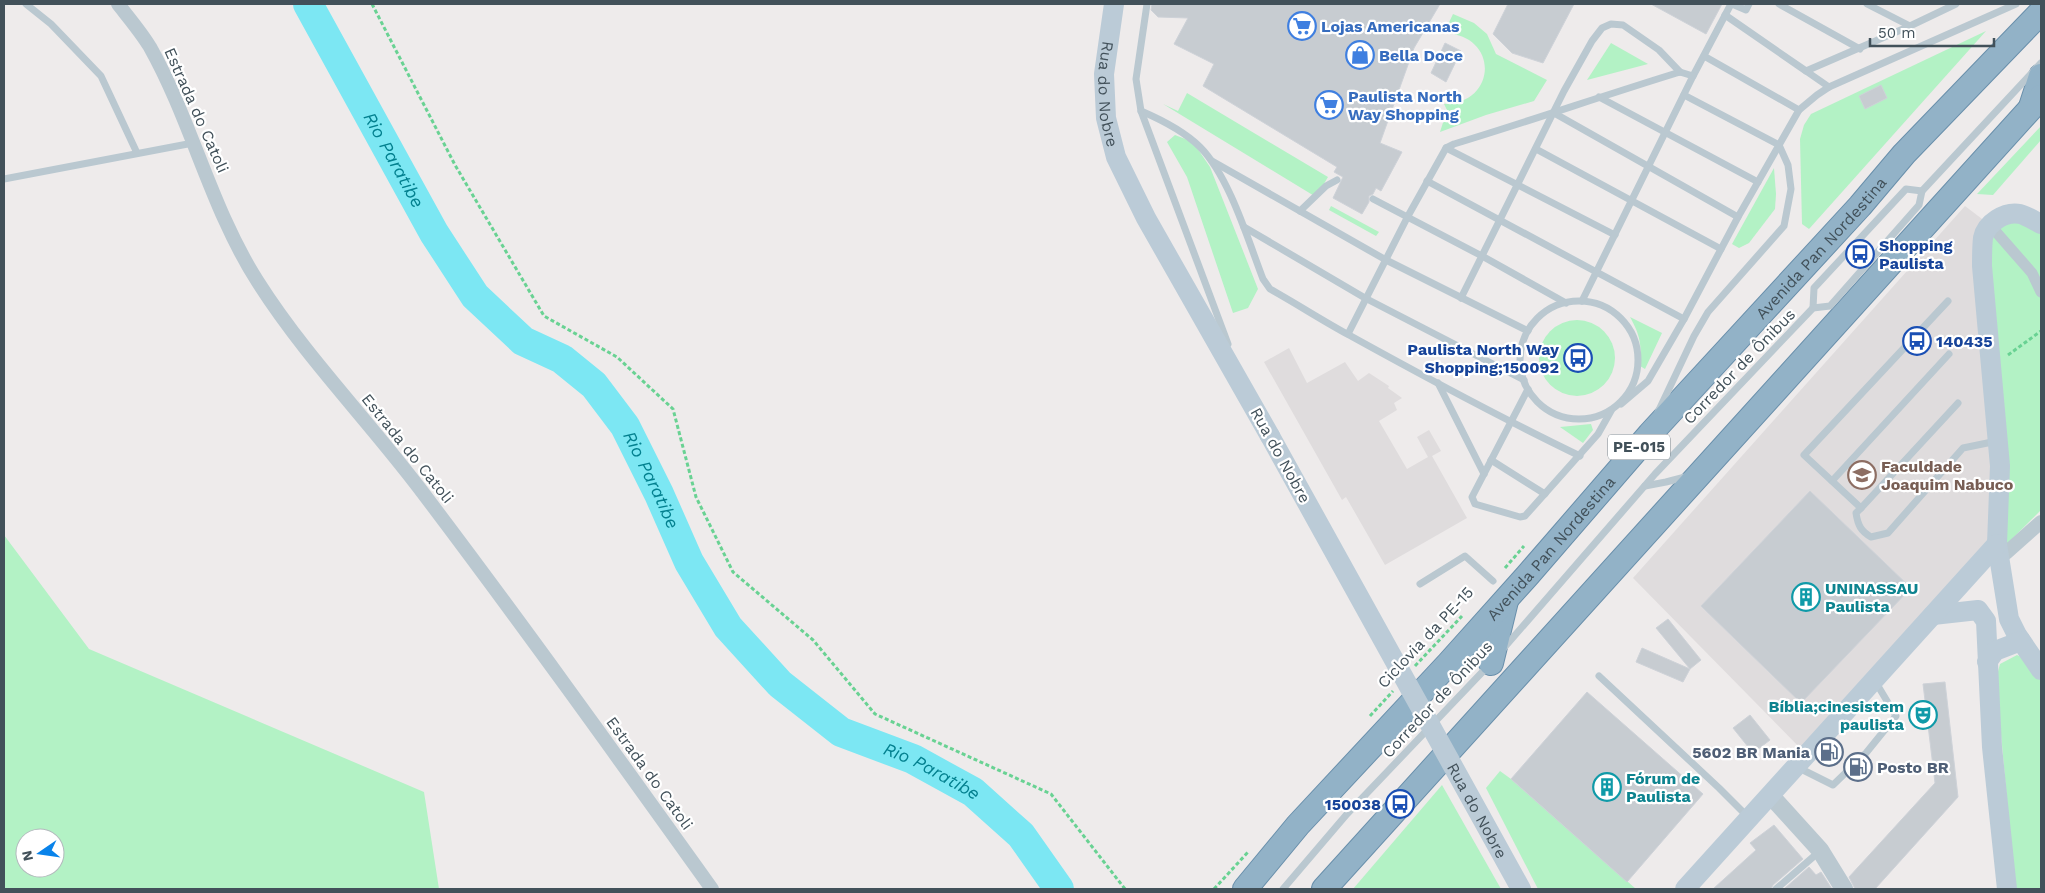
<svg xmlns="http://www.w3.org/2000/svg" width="2045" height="893" font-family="'Work Sans',sans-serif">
<rect width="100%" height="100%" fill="#eeebeb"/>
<g fill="#dfdcdd">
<path d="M1965,206L1990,225L1997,544L1806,754L1633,578Z"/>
<path d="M1289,348L1307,383L1345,362L1358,381L1369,373L1389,386L1388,388L1402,398L1394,403L1397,410L1379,421L1407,469L1428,457L1417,437L1429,430L1441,451L1432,456L1467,518L1385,565L1346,497L1342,500L1264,362Z"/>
</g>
<g fill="#b3f2c5" fill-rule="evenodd">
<path d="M1453,14L1474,23L1487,34L1496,54L1547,80L1534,101L1486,115L1440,132L1447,110L1444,104C1497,104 1500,35 1444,33Z"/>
<path d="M1986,31L1809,229L1802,224L1800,139L1804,125L1811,114Z"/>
<path d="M1611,43L1648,64L1587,80Z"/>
<path d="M1187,93L1328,177L1316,197L1163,104L1178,111Z"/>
<path d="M2041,126V140L1993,195L1977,194Z"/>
<path d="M1175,135L1193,142L1210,167L1258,289L1248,308L1233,313L1187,177L1167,142Z"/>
<path d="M1774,168L1776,194L1775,209L1749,243L1739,248L1732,244Z"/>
<path d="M1331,206L1379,232L1376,236L1329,210Z"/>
<path d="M2014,216L2041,228V510L2007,544L2006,470L1988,303L1991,231Z"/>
<path d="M1630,317L1662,333L1645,369L1640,366C1642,345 1640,335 1630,317Z"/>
<circle cx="1577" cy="358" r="38"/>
<path d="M1591,424L1593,430L1583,443L1560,427Z"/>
<path d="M4,535L89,649L424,792L439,889H4ZM25,838H55V868H25Z"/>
<path d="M2017,655L2028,660L2041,680V889H2015L1996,679L2000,664Z"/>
<path d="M1500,771L1511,779L1636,889H1538L1486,788Z"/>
<path d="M1442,785L1501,889H1353Z"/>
</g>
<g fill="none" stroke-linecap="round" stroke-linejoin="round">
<path stroke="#7ce7f3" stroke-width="30" id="s1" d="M308,4L434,233L475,296L523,341L562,359L594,385L625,426L659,494L689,562L728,627L780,684L841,732L913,759L973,792L1021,835L1059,889"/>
</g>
<g fill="#c7ccd1" stroke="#ced2d8">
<path d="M1152,4H1440L1414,48L1380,143L1402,152L1381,191L1376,188L1373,194L1369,196V202L1362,214L1333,198L1343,177L1334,172L1337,167L1203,86L1214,64L1174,44L1188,18L1158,17L1151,10Z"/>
<path d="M1508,4H1574L1543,63L1512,53L1493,34Z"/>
<path d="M1651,4H1722L1706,34Z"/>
<path d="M1445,43L1461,51L1446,82L1431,73Z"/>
<path d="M1881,85L1887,98L1865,109L1859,96Z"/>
<circle cx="1578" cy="357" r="8"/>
<path d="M1810,491L1911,588L1801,703L1701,606Z"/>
<path d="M1668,619L1701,660L1690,669L1656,628Z"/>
<path d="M1642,648L1690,669L1683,682L1636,662Z"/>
<path d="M1945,682L1958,797L1875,889H1855L1849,877L1935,783L1923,684Z"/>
<path d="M1587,692L1703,794L1627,882L1511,779Z"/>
<path d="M1750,715L1770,740L1753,753L1733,728Z"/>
<path d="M1774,825L1803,859L1773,885L1771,889H1713L1756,850L1750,843Z"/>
<path d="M1809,867L1816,875L1821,872L1832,889H1784Z"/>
</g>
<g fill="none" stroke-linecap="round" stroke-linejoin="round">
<defs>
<g id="trunk">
<path d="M2031,107L2041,76"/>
<path d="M1491,663L1506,601"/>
<path id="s3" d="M1245,889L1298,825L1449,663L1527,576L1650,434L1860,206L1904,154L2041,12"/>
<path d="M1324,889L2041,97"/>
</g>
</defs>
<use href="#trunk" stroke="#698fab" stroke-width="26"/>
<g stroke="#69d293" stroke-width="3" stroke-dasharray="4 2.5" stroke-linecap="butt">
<path d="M372,4L455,165L544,316L617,357L673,409L696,497L733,572L813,640L875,714L1051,794L1125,889"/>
<path d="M2008,355L2041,331"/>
<path d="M1505,568L1524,546"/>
<path d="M1415,666L1462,616"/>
<path d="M1370,716L1393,691"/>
<path d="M1214,889L1249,851"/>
</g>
<g stroke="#bac8d0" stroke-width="7">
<path d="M26,4L51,24L101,76L137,153"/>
<path d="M1147,4L1136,79L1141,111L1228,344"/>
<path d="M1732,4L1746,10L1749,4"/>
<path d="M1779,4L1860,49"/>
<path d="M1867,4L1910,26"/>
<path d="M1725,15L1806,71L1910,26L1956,4"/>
<path d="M1704,56L1799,110"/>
<path d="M1806,71L1829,87"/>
<path d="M1693,76L1731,4"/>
<path d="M1599,97L1758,182"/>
<path d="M1141,111C1162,120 1184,131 1200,147C1229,176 1248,240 1263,279L1270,289C1297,304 1323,321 1349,335C1425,377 1501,418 1580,456"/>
<path d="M1554,113L1738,217"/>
<path d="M1446,148L1615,235"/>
<path d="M1536,149L1721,249"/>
<path d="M1212,161L1386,260L1528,331"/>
<path d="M4,179L193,143"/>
<path d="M1427,181L1684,319"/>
<path d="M1373,199L1482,256L1566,303"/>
<path d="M1300,211L1326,186L1337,180"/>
<path d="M1244,227L1365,298L1524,380"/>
<path d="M1461,298L1564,91L1592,41L1602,28L1611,24L1623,25L1659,50L1680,72"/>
<path d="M1948,301L1804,455L1861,508L1856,513C1858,526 1861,531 1871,537L1888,533L1963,448L1997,441"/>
<circle cx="1579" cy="360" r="59"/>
<path d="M1813,308L1814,288L1906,189L1922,191"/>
<path d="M1348,334L1408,216L1446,148L1454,144C1530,121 1605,95 1680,72L1693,76L1582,301"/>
<path d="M1438,383L1484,474"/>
<path d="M1528,389L1472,497L1475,504L1520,517L1525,516L1598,434L1611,411"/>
<path d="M1621,404L1648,381L1684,319L1738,217L1799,110L1817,95L1829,87L2016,4"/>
<path d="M1658,412L1694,336L1708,312L1784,226L1791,189L1788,165L1779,145L1684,95"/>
<path d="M1491,460L1545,494"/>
<path d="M1832,481L1949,354"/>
<path d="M1645,486L1666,482L1689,476"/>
<path d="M1861,508L1958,403"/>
<path d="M1420,584L1465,556L1493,581"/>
<path d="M1503,649L1655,474L1813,308L1830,306L1919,205L1922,191L2041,63"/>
<path d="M1599,676L1719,788L1748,817"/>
<path d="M1797,767L1833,785L1866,753L1896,716L1875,681"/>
<path d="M1283,889L1347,814L1489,665"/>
<path d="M1776,889L1820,851"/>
</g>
<path stroke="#bac8d0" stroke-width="11" d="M1990,225L2032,273L2041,292"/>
<g stroke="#bac8d0" stroke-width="14">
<path d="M118,4C129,18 141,32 150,47C192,122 211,209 258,282C305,356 367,419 420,489C520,621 616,755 712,889"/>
<path d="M1998,552L2006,553L2041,522"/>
</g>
<path stroke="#bac8d0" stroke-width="18" d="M1771,796L1820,850L1844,889"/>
<g stroke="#bbcbd7" stroke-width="20">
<path id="s2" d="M1114,4L1104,74L1106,118L1116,157L1146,218L1270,436"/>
<path d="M2041,224C2035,221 2027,216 2020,214C2005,211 1986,223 1983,238C1982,247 1982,257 1982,266L2000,466L1997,544L2009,619L2017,635L2041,670"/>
<path d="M1933,615L1978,610L1986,621L1992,747L2007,889"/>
<path d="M1987,662L1995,651L2021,641"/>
<path d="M1685,889L1997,544"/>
</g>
<use href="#trunk" stroke="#92b2c7" stroke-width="24"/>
<path stroke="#bbcbd7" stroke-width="20" id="s4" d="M1270,436L1521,889"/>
</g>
<defs>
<symbol id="supermarket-ring" viewBox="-11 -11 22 22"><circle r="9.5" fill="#fff" stroke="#3f7fe0" stroke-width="1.5"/><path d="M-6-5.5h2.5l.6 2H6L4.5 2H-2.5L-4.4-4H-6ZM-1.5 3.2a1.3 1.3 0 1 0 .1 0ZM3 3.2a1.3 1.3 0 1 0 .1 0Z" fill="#3f7fe0"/></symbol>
<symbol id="shop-ring" viewBox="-11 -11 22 22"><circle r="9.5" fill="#fff" stroke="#3f7fe0" stroke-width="1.5"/><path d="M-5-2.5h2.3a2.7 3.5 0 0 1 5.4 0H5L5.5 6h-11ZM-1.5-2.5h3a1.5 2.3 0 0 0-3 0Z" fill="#3f7fe0"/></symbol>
<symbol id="bus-ring" viewBox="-11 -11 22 22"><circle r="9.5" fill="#fff" stroke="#1a4fb4" stroke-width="1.5"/><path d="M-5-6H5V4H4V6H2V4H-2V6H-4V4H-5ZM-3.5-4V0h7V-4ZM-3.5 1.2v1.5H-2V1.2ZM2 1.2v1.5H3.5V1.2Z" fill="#1a4fb4"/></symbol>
<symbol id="university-ring" viewBox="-11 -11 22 22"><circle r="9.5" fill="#fff" stroke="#8d6e63" stroke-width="1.5"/><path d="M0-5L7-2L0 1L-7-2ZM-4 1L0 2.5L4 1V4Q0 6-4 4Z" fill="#8d6e63"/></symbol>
<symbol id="building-ring" viewBox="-11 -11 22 22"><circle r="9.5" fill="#fff" stroke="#0f9aa8" stroke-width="1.5"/><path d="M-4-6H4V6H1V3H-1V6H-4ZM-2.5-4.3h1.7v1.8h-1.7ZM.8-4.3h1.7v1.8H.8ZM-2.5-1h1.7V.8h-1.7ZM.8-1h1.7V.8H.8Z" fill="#0f9aa8"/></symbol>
<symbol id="theatre-ring" viewBox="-11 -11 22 22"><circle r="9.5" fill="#fff" stroke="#0f9aa8" stroke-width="1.5"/><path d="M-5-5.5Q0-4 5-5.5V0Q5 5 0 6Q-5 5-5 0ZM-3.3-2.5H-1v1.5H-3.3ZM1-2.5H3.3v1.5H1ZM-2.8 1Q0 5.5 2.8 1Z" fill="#0f9aa8"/></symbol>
<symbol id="fuel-ring" viewBox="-11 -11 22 22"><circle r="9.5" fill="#fff" stroke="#5c6f8a" stroke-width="1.5"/><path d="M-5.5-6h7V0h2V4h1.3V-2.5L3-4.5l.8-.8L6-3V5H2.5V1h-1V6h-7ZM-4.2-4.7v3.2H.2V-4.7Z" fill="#5c6f8a"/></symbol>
</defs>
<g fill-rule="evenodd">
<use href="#supermarket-ring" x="1286" y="10" width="32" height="32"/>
<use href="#shop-ring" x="1344" y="39" width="32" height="32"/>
<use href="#supermarket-ring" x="1313" y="89" width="32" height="32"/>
<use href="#bus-ring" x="1844" y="238" width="32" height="32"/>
<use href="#bus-ring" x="1901" y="325" width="32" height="32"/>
<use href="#bus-ring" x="1562" y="342" width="32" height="32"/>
<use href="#university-ring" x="1846" y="459" width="32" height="32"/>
<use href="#building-ring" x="1790" y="581" width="32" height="32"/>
<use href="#theatre-ring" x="1907" y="699" width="32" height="32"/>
<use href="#fuel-ring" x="1813" y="736" width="32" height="32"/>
<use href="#fuel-ring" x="1842" y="751" width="32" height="32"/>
<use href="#building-ring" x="1591" y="771" width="32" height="32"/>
<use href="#bus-ring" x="1384" y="788" width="32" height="32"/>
</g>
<g text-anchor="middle" stroke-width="4.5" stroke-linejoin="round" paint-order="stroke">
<rect fill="#fff" stroke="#7b858c" stroke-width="1" x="1608" y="434.5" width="62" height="25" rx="4"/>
<g font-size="15" font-weight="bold" fill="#42515a">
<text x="1639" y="452">PE-015</text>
</g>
<g font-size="16" font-weight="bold" fill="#366cbe" stroke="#fff" text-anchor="start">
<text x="1321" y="32">Lojas Americanas</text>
<text x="1379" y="61">Bella Doce</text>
<text x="1348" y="102">Paulista North<tspan x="1348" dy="18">Way Shopping</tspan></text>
</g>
<g font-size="16" fill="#42515a" stroke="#fff">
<text dy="6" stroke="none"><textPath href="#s2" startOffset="91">Rua do Nobre</textPath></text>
<text transform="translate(197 110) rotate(66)" y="6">Estrada do Catoli</text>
<text dy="6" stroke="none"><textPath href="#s3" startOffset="862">Avenida Pan Nordestina</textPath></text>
<text transform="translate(1739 366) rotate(-46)" y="6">Corredor de Ônibus</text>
<text transform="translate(408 448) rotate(51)" y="6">Estrada do Catoli</text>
<text transform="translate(1281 455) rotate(61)" y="6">Rua do Nobre</text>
<text dy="6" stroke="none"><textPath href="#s3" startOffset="458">Avenida Pan Nordestina</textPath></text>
<text transform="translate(1425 637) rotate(-47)" y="6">Ciclovia da PE-15</text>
<text transform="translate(1437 699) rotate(-47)" y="6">Corredor de Ônibus</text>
<text transform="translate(650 773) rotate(54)" y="6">Estrada do Catoli</text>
<text dy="6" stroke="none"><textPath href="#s4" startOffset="428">Rua do Nobre</textPath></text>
</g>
<g font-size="16" font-weight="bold" fill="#164399" stroke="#fff" text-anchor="start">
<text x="1879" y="251">Shopping<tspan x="1879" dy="18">Paulista</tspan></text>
<text x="1936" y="347">140435</text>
<text x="1559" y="355" text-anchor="end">Paulista North Way<tspan x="1559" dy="18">Shopping;150092</tspan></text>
<text x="1381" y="810" text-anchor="end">150038</text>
</g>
<g font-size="16" font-weight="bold" fill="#785e54" stroke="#fff" text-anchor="start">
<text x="1881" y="472">Faculdade<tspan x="1881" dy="18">Joaquim Nabuco</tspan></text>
</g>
<g font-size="16" font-weight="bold" fill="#0d838f" stroke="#fff" text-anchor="start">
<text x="1825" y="594">UNINASSAU<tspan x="1825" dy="18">Paulista</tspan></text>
<text x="1904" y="712" text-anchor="end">Bíblia;cinesistem<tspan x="1904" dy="18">paulista</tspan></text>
<text x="1626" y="784">Fórum de<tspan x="1626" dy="18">Paulista</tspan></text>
</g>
<g font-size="16" font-weight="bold" fill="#4e5e75" stroke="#fff" text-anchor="end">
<text x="1810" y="758">5602 BR Mania</text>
<text x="1877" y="773" text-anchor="start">Posto BR</text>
</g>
<g font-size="18" font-style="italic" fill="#03808f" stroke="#fff">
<text dy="6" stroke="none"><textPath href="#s1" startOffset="178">Rio Paratibe</textPath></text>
<text dy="6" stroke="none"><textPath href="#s1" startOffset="598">Rio Paratibe</textPath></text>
<text dy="6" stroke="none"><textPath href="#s1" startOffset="1018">Rio Paratibe</textPath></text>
</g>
</g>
<rect width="2045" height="893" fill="none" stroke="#42515a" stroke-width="10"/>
<g transform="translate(40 853) rotate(257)"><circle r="24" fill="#ffffff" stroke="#b3b9bd"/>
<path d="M0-4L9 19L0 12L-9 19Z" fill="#0983ea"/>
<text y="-8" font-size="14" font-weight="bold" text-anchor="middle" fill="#42515a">N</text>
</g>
<path d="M1870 38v8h124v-8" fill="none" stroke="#42515a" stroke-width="2.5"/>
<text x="1878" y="38" font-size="15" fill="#42515a" stroke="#ffffff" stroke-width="4" paint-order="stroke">50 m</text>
</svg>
